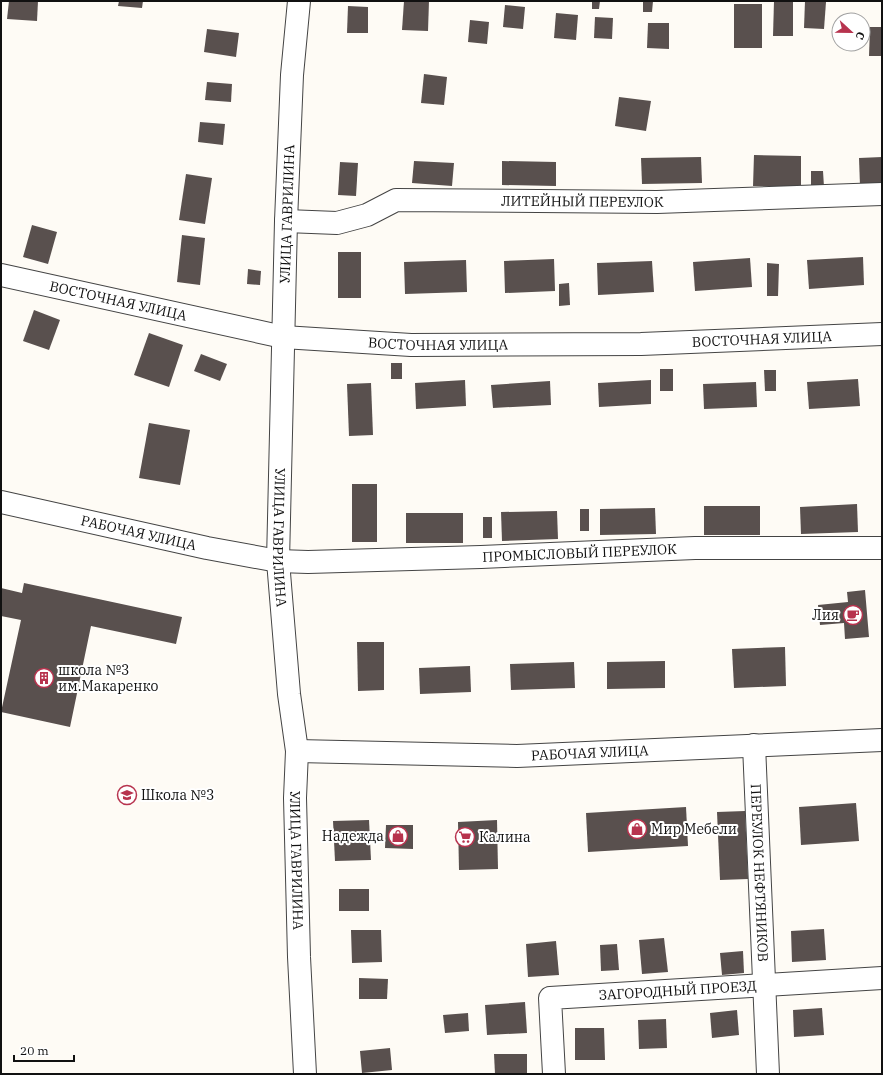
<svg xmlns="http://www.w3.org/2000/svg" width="883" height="1075" font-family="'IBM Plex Serif',serif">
<rect width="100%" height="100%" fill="#fefbf5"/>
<g fill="#59504e">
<path d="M9,1H38L37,21L7,19Z"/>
<path d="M119,1H143L142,8L118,6Z"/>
<path d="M404,1H429L428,31L402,30Z"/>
<path d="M592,1H600L599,9H592Z"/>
<path d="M643,1H653L652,12H643Z"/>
<path d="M774,1H793V36H773Z"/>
<path d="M805,1L826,2L824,29L804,28Z"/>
<rect x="734" y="4" width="28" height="44"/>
<path d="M505,5L525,7L523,29L503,27Z"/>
<path d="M348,6L368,7V33H347Z"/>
<path d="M556,13L578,15L576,40L554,38Z"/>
<path d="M595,17L613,18L612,39L594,38Z"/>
<path d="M470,20L489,22L487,44L468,42Z"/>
<path d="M648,23H669V49L647,48Z"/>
<path d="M870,27H882V56H869Z"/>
<path d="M207,29L239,33L236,57L204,52Z"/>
<path d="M424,74L447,77L444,105L421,103Z"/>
<path d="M207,82L232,84L231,102L205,100Z"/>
<path d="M619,97L651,101L646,131L615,126Z"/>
<path d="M200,122L225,124L223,145L198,142Z"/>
<path d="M754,155L801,156V186H753Z"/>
<path d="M701,157L702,183L642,184L641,158Z"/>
<path d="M882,157V185L860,186L859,158Z"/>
<path d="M414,161L454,163L452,186L412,183Z"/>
<path d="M502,161L556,162V186L502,185Z"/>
<path d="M340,162L358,163L356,196L338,195Z"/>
<path d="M811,171H823L824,187H811Z"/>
<path d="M186,174L212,178L205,224L179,220Z"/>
<path d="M32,225L57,232L48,264L23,257Z"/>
<path d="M182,235L205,238L200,285L177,282Z"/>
<rect x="338" y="252" width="23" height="46"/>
<path d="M863,257L864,285L809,289L807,260Z"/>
<path d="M750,258L752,287L695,291L693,262Z"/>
<path d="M554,259L555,291L505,293L504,261Z"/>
<path d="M466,260L467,292L405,294L404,262Z"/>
<path d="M652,261L654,292L598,295L597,263Z"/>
<path d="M767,263L779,264L778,296H767Z"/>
<path d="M248,269L261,271L260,285L247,284Z"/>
<path d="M569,283L570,305L559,306V284Z"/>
<path d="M34,310L60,320L49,350L23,341Z"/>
<path d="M149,333L183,345L169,387L134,375Z"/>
<path d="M201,354L227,364L220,381L194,371Z"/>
<rect x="391" y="363" width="11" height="16"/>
<rect x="660" y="369" width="13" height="22"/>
<path d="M764,370H776V391H765Z"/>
<path d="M858,379L860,406L809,409L807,382Z"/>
<path d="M465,380L466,406L416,409L415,383Z"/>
<path d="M651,380V404L599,407L598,383Z"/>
<path d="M550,381L551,405L493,408L491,385Z"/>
<path d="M756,382L757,407L704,409L703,384Z"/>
<path d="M371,383L373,435L349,436L347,384Z"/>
<path d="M149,423L190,430L180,485L139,478Z"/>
<rect x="352" y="484" width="25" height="58"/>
<path d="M857,504L858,532L801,534L800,507Z"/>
<rect x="704" y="506" width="56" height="29"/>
<path d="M655,508L656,534L600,535V509Z"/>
<rect x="580" y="509" width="9" height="22"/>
<path d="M557,511L558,539L502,541L501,512Z"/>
<rect x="406" y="513" width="57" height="30"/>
<rect x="483" y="517" width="9" height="21"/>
<path d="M24,583L182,617L176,644L91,626L70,727L1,712L21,620L1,616V588L22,593Z"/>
<path d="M865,590L869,637L845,639L844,623L820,625L818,605L848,602L847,592Z"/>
<path d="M357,642H384V690L358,691Z"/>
<path d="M785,647L786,686L734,688L732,649Z"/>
<path d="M665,661V688L607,689V662Z"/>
<path d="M574,662L575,688L511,690L510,664Z"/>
<path d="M470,666L471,692L420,694L419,668Z"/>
<path d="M856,803L859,841L801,845L799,807Z"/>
<path d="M686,807L688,846L588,852L586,813Z"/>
<path d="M745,811L748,879L720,880L717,812Z"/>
<path d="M369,820L371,860L335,861L333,821Z"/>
<path d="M497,820L498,869L459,870L458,822Z"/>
<path d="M386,825H413V849L385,848Z"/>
<rect x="339" y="889" width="30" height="22"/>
<path d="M824,929L826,960L792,962L791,931Z"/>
<path d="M351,930H381L382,962L352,963Z"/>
<path d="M664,938L668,972L642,974L639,940Z"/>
<path d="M556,941L559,975L528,977L526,944Z"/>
<path d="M617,944L619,970L601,971L600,945Z"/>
<path d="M743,951L744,973L722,975L720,953Z"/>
<path d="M359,978L388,979L387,999H359Z"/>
<path d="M525,1002L527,1033L487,1035L485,1005Z"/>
<path d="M822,1008L824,1035L794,1037L793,1010Z"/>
<path d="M737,1010L739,1035L712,1038L710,1013Z"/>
<path d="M468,1013L469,1031L445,1033L443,1015Z"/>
<path d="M666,1019L667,1048L639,1049L638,1020Z"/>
<path d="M575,1028H604L605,1060H575Z"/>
<path d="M390,1048L392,1070L362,1073L360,1051Z"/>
<path d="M494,1054H527V1074H495Z"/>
</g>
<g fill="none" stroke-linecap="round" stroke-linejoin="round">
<defs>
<g id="minor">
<path id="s1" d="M299,1L292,75L286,221L278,561L289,694L297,751L295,798L299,957L305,1074"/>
<path id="s2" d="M286,221L337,223L367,215L396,200L657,202L882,194"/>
<path id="s3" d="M1,275L283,337L411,345L641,344L882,334"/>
<path id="s4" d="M1,502L207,548L278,561L308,562L481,557L695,548H882"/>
<path id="s5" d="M754,745L768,1074"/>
<path id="s6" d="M297,751L517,756L882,740"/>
<path id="s7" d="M554,1074L550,998L882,978"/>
</g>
</defs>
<use href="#minor" stroke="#444" stroke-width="24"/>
<use href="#minor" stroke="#fff" stroke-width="22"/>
</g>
<defs>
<symbol id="cafe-ring" viewBox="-11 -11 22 22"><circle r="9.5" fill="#fff" stroke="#b7334e" stroke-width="1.5"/><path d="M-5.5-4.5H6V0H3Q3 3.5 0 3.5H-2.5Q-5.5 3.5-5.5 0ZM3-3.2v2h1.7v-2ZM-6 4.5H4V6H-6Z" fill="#b7334e"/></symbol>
<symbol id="building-ring" viewBox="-11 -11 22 22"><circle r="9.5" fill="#fff" stroke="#b7334e" stroke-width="1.5"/><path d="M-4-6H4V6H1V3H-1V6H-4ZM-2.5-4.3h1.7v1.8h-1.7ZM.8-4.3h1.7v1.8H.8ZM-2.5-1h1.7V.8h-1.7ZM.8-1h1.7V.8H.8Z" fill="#b7334e"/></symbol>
<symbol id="school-ring" viewBox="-11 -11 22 22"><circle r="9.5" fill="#fff" stroke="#b7334e" stroke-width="1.5"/><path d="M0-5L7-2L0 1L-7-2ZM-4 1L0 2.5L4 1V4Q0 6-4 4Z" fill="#b7334e"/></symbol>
<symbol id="shop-ring" viewBox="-11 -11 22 22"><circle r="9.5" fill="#fff" stroke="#b7334e" stroke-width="1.5"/><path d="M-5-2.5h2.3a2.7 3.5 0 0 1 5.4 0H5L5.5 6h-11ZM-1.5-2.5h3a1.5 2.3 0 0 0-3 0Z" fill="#b7334e"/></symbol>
<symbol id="supermarket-ring" viewBox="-11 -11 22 22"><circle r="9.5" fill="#fff" stroke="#b7334e" stroke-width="1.5"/><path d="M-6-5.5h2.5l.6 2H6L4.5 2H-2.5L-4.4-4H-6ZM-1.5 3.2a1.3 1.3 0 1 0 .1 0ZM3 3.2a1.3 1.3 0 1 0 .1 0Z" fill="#b7334e"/></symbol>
</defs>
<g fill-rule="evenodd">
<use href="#cafe-ring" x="842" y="604" width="22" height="22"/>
<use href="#building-ring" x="33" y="667" width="22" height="22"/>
<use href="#school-ring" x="116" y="784" width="22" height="22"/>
<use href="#shop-ring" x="626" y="818" width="22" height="22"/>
<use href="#shop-ring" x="387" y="825" width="22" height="22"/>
<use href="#supermarket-ring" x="454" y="826" width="22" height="22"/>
</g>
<g text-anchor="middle" stroke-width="4" stroke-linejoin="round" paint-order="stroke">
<g font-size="14" fill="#111" stroke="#fff">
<text dy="5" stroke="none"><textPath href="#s2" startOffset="301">ЛИТЕЙНЫЙ ПЕРЕУЛОК</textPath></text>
<text transform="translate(287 214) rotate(-88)" y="5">УЛИЦА ГАВРИЛИНА</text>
<text dy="5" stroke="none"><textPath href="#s3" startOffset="120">ВОСТОЧНАЯ УЛИЦА</textPath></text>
<text dy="5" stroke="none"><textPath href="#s3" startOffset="768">ВОСТОЧНАЯ УЛИЦА</textPath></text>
<text dy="5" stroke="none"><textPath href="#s3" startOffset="444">ВОСТОЧНАЯ УЛИЦА</textPath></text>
<text dy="5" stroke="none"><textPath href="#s4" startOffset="141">РАБОЧАЯ УЛИЦА</textPath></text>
<text dy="5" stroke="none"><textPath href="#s1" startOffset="537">УЛИЦА ГАВРИЛИНА</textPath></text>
<text dy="5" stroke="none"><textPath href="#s4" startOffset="585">ПРОМЫСЛОВЫЙ ПЕРЕУЛОК</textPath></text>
<text dy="5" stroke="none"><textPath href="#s6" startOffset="293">РАБОЧАЯ УЛИЦА</textPath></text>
<text dy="5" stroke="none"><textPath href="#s1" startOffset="861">УЛИЦА ГАВРИЛИНА</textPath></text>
<text dy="5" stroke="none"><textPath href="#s5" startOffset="128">ПЕРЕУЛОК НЕФТЯНИКОВ</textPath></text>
<text dy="5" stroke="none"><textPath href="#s7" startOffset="204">ЗАГОРОДНЫЙ ПРОЕЗД</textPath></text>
</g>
<g font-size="14" fill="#111" stroke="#fff" text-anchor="start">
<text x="839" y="620" text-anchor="end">Лия</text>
<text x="58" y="675">школа №3<tspan x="58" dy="16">им.Макаренко</tspan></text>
<text x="141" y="800">Школа №3</text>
<text x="651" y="834">Мир Мебели</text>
<text x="384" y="841" text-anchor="end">Надежда</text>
<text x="479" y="842">Калина</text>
</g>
</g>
<rect width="883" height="1075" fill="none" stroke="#111111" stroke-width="4"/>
<g transform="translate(851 32) rotate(112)"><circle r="19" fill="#ffffff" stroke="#a0a0a0"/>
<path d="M0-3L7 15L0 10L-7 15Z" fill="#b7334e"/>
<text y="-6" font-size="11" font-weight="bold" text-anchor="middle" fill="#111111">С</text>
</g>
<path d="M14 1055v6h60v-6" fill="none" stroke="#111111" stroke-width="2"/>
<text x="20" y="1055" font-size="12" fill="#111111" stroke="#ffffff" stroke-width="3" paint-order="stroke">20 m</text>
</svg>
